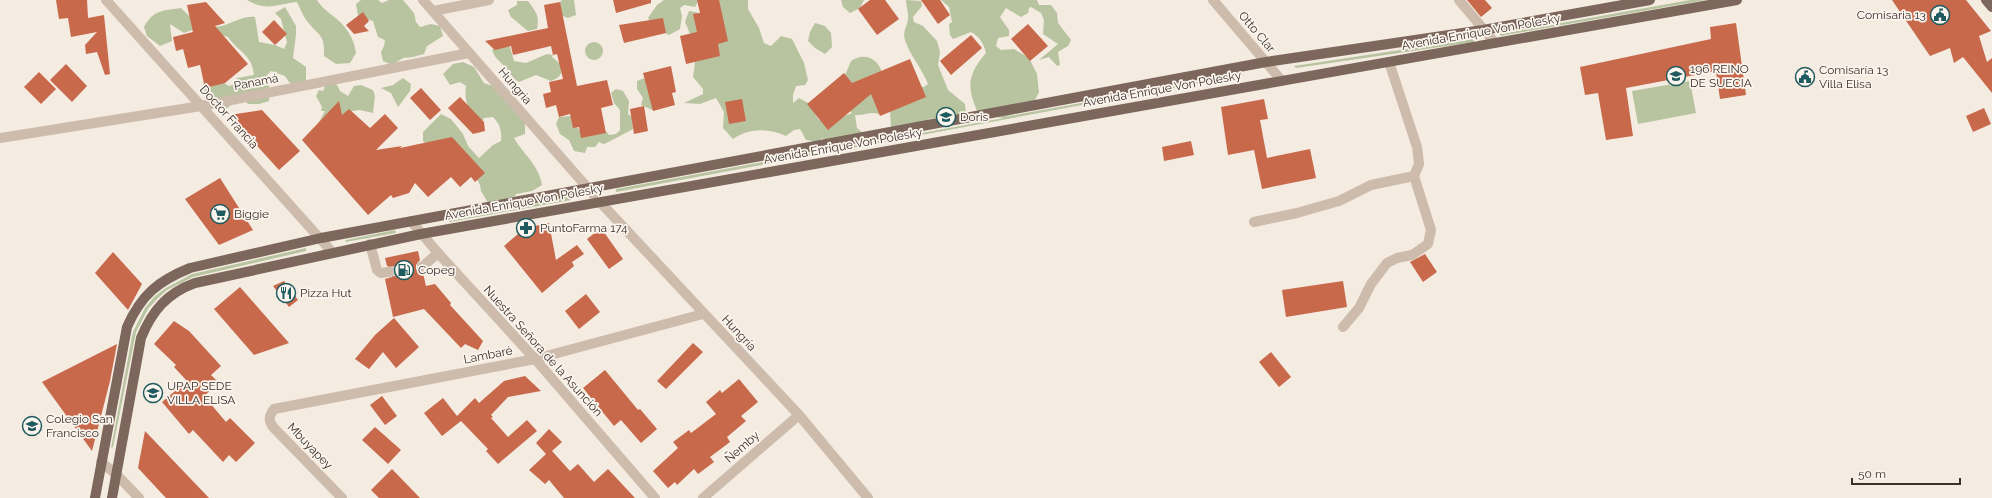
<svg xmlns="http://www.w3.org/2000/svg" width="1992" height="498" font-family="Raleway,sans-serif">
<rect width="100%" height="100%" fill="#f4ebe1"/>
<g fill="#b8c4a0">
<path d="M247,0H317C321,7 326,10 333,16C345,25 354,37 356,53L350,63L336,64L324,56C325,33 319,37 307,21C303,16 300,8 297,2C276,4 268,12 247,0Z"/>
<path d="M361,0H378L382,3L389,0H403L414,13L416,22L420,27L431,24L440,26L443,36L427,46L424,54L413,57L403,58L392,65L383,61L381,52L384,46L385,40L378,37L373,21L358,16L356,4Z"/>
<path d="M562,0H574L576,15L568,18L560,15V2Z"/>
<path d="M664,0H699L695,7L684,5L680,8L682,16L680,29L669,35L654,27L648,18L657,5Z"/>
<path d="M716,0H748V9L759,28L764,43L771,46L781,36L792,39L804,63L808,80L805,85L796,86L793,95V103L799,98L808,103L819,120L842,117L852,113L843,106V80L851,61C857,57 865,55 872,59C890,70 881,96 879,114C870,111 864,116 855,115L857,128L863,133L844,144L840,148L1004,118L979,115C967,89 966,76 986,53C984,44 980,37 971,32L953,39L950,35L949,24L952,22L949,7L941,0H1037L1039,5H1051L1057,13L1058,23L1071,40L1068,46L1058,52L1060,65L1057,66L1049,57L1039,60L1058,44L1043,34L1044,20L1041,13L1031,7L1029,8L1028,13L1021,17L1006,8L1000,17L1009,30V36L998,38L996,46L1001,50L1014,49L1029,58L1037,74L1039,92L1030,110L1004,117L1242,74L1243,75L616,192V189L834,149L822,138L819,142L806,140L800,129L794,130L786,136C767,128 750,128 733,139L723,128L724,112L716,98L700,104L684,103L703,94V89L693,77C697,53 695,45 685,22L689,11L700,13Z"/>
<path d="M841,0H864L860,8L850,13L843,7Z"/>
<path d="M906,0L921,1L922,6L913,17L914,22L923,26L937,41L940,52L938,65L948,90L965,104L966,114L929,119L926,123L891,128L890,108L920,86L924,87L928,84C922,68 910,56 905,40C902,31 908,25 908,19C909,14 906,6 906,0Z"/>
<path d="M1690,0H1706L1500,36V34Z"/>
<path d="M517,1H528C536,12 540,16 537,29L528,31L511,17L508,10L517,5Z"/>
<path d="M285,7L296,26V35L293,58L306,67V80L298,86L289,82L285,76L271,71L267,75L270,91L269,101L259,104H248L239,94L235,102L226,109L212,106L210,100L205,94L203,83L207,80L222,82L229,86L235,84L237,78L254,75C252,54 238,52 228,37L221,35L203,49L192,30L184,33L170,24L172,41L160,46L147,36L144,27C154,9 163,11 181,8C192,20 209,31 225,25C236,21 245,16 255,17L259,42L275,45L284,49L287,42L281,19L275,13Z"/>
<path d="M815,23L825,26L831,33L832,47L825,54L815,48L808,41L810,32Z"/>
<path d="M1473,39L1474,42L1296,68L1294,66Z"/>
<circle cx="594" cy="51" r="9"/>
<path d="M503,43L510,47L514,61L526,63L547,54L553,55L552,57L563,66C562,75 559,78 551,81L536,75L519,82C512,78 511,74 506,68C500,61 495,59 492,50L496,46Z"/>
<path d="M463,62L474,67L484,83L495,87L525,118V134L514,138C523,154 539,165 542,185L532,191L516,194L515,196L490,206L481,191L480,185L475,175L435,154L423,141V132L441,114L451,119L463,134L468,146L479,158L493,145L501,141C502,131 500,124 493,117L484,118L481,122C468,110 464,103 466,86L460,82L450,85L443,74L453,64Z"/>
<path d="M403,78L411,84L410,91L398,107L391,93L381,88L393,85Z"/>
<path d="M645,78L655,111L641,105L643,98L637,89V81Z"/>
<path d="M1690,81L1696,113L1638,124L1632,91Z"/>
<path d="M336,83L340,91L348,96L354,86L361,85L373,90L375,96L373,113L360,110L352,111L346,119L318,124L325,111H321L322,107L316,96L319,90L323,91L326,84Z"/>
<path d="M616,89L623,91L629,101L628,114L632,117L633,129C627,132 608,143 603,144L599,142L595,147H587L585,153L574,151L569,140L560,134L556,124L559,117L571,116L573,126L578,128L581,133L607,132L609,135L616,134L620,130V110L614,103L611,93Z"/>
<path d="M571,197V200L450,222L449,221Z"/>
<path d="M395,230L396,233L345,242L346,240Z"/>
<path d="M306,248V251L193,277L167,290L157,299L148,309L136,332L113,447L111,448L133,332L145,308L155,296L166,288L192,274Z"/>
</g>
<g fill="#c8694b">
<path d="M56,0H87L88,18L104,15L110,74L105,75L97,52L86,54L85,45L97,32L71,37L68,18L59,19Z"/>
<path d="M613,0H651V3L616,13Z"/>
<path d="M697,0H719L728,41L718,44L720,56L686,64L680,36L697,32L693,14L700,13Z"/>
<path d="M870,0H885L899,19L877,35L858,9Z"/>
<path d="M921,0H940L950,15L938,24Z"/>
<path d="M1467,0H1485L1492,8L1481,17Z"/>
<path d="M1892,0H1966L1991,31L1979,36L1987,62L1992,58V93L1963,57L1954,63L1950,48L1930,56Z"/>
<path d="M206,2L225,23L215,26L248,64L225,83L205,88L200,65L188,68L183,49L176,51L173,37L193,32L187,5Z"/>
<path d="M560,2L577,86L607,80L613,105L601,108L606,133L581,138L579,127L573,128L570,114L559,117L556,105L546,108L543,94L551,92L549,82L563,79L557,54L553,55L551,46L513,55L511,46L495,50L485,41L548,28L544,5Z"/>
<path d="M363,12L369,21L364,26L369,31L354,34L346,25Z"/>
<path d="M663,18L666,33L624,43L619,25Z"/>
<path d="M274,20L287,34L275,45L262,32Z"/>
<path d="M1736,23L1746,95L1720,99L1716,71L1626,88L1633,136L1606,140L1598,93L1585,95L1580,67L1711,39L1710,27Z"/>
<path d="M1028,24L1048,46L1030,61L1011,39Z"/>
<path d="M971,35L982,48L951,75L940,61Z"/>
<path d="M910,59L926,97L880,116L871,94L828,130L807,104L844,73L852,83Z"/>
<path d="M66,64L87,86L72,102L50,80Z"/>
<path d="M671,66L676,92L672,93L675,105L653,111L643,73Z"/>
<path d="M39,72L56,89L41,104L24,87Z"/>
<path d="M421,88L441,110L430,120L410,98Z"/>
<path d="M460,97L484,122L485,131L473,134L448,108Z"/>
<path d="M742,99L746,121L729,124L725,102Z"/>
<path d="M1264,99L1268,119L1260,120L1267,158L1310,149L1316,178L1262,189L1254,150L1228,155L1221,107Z"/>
<path d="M339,101L342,115L349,109L370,128L385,114L398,128L376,150L402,146L400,148L452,137L485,173L475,182L471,177L460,187L451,177L428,197L415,183L409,193L393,198L391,195L368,215L302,140Z"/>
<path d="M644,106L648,131L634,134L630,109Z"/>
<path d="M1984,108L1991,124L1973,132L1966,116Z"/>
<path d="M262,110L300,151L279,170L229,115Z"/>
<path d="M1191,141L1194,155L1164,161L1162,147Z"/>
<path d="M220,178L253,230L219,245L185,199Z"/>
<path d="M549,223L556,260L577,245L584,254L572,262L574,266L542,293L504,246L525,228Z"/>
<path d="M601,228L623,259L609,269L587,239Z"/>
<path d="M418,251L420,260L416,265V269L420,273H423L426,286L435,284L451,303L450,305L483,341L478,350L465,344L461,348L424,309L393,317L385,279L392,277L394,271L393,268L387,266L385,258Z"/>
<path d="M113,252L142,284L128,310L95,273Z"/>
<path d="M1425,254L1437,272L1423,282L1410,262Z"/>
<path d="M284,281L298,300L289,307L273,286Z"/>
<path d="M1343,281L1347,307L1286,317L1282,290Z"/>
<path d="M240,287L289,343L254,355L214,309Z"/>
<path d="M586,294L600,312L579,329L565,311Z"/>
<path d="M394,318L419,347L396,368L383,352L369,369L355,359L375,335Z"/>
<path d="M174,321L189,331L221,366L211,375L219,383L204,396L226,422L230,418L255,443L236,462L229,455L223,462L193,430L189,434L162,402L187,381L174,367L176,365L154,344Z"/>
<path d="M693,343L703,352L666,389L657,381Z"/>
<path d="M117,344L110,381L92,451L42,382Z"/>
<path d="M1271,352L1291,377L1279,387L1259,362Z"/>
<path d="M605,370L638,410L640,409L657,429L641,443L621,420L614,426L583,388Z"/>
<path d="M525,376L541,391L508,397L491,415L493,417L491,418L508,437L527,420L537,431L498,464L486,451L488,449L461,421L442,436L424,413L443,398L457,416L475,398L479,403L504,381Z"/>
<path d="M739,379L758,402L741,416L746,421L727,437L730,442L710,457L714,462L698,474L694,469L677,485L675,482L668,488L653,471L678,448L673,442L689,430L691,433L716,414L706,402L720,390L722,393Z"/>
<path d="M382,396L397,416L385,425L370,405Z"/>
<path d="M375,427L401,450L388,464L362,440Z"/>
<path d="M549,429L562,442L552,451L570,471L578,464L594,482L608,469L635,498H564L549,480L545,484L529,470L546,454L536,443Z"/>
<path d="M145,431L209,498H166L138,468Z"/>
<path d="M392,469L420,498H379L371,490Z"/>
</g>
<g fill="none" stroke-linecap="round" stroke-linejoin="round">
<path stroke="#cfc6bd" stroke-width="10" stroke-dasharray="10 5" stroke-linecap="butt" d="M388,272L422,267"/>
<g stroke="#cdbbac" stroke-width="10">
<path d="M106,0L332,252"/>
<path d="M423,0L600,202L799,415L868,498"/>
<path d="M1213,0L1282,81"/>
<path d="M1459,0L1495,43"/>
<path d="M433,11L489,0"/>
<path d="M0,138L201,106L469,53"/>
<path d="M411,221L438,253L535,359L655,498"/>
<path d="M1254,222L1297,213L1339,201L1371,185L1414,176L1419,164L1417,147L1389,62"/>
<path d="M370,244L377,270L381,273L388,272"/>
<path d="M422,267L438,253"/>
<path d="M1343,327L1359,308L1371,284L1387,263L1397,258L1412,255L1428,244L1431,230L1414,176"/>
<path d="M101,462L116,474L139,498"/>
<path d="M342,498L273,427C268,420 269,416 274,409L535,359L703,314"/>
<path d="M703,498L799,415"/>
</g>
<g stroke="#7d675c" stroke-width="10">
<path d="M1986,0L1992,7"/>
<path d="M95,498L127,327C141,295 158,281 190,268L321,238L1266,62L1483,30L1650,0"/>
<path d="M112,498L141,338C152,311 167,293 195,283L421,234L1737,0"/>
</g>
</g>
<defs>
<symbol id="civic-ring" viewBox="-11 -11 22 22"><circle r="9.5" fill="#fbf5ee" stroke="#1f5a5e" stroke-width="1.5"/><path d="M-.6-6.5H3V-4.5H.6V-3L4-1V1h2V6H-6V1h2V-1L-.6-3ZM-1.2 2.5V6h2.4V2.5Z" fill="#1f5a5e"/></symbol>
<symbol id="school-ring" viewBox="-11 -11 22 22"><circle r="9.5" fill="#fbf5ee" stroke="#1f5a5e" stroke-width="1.5"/><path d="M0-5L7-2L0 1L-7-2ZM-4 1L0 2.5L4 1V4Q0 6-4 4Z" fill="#1f5a5e"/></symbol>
<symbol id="supermarket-ring" viewBox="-11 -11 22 22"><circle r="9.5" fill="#fbf5ee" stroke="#1f5a5e" stroke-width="1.5"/><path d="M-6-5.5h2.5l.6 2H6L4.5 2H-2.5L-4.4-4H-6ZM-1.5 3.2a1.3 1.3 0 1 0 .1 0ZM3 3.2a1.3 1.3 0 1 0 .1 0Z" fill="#1f5a5e"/></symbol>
<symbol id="pharmacy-ring" viewBox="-11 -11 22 22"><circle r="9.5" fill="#fbf5ee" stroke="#1f5a5e" stroke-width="1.5"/><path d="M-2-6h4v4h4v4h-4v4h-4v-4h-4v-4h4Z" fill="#1f5a5e"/></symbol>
<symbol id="fuel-ring" viewBox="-11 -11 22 22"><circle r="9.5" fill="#fbf5ee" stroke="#1f5a5e" stroke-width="1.5"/><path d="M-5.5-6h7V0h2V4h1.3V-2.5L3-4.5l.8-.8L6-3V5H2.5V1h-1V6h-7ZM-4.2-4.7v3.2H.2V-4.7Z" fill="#1f5a5e"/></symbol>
<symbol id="restaurant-ring" viewBox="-11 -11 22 22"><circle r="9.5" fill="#fbf5ee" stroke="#1f5a5e" stroke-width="1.5"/><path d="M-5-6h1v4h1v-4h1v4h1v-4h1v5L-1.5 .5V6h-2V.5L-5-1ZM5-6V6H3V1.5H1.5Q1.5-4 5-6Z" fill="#1f5a5e"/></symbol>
<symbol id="university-ring" viewBox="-11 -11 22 22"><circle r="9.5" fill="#fbf5ee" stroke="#1f5a5e" stroke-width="1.5"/><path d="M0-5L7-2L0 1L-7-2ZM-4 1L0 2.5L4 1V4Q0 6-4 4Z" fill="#1f5a5e"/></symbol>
</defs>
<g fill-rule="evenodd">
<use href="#civic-ring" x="1929" y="4" width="22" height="22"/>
<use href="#school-ring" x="1665" y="65" width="22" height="22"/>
<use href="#civic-ring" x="1794" y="66" width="22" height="22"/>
<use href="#school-ring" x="935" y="106" width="22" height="22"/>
<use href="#supermarket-ring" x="209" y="203" width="22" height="22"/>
<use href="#pharmacy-ring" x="515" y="217" width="22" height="22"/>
<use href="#fuel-ring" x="393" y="259" width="22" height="22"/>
<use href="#restaurant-ring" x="275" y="282" width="22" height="22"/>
<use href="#university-ring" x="142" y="382" width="22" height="22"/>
<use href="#school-ring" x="21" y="415" width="22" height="22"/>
</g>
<g text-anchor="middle" stroke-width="3.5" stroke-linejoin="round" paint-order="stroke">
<g font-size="12" fill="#3b302b" stroke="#fbf5ee" text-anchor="start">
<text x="1926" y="19" text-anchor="end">Comisaria 13</text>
<text x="1690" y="73">196 REINO<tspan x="1690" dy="14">DE SUECIA</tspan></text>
<text x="1819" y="74">Comisaría 13<tspan x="1819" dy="14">Villa Elisa</tspan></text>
<text x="960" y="121">Doris</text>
<text x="234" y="218">Biggie</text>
<text x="540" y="232">PuntoFarma 174</text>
<text x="418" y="274">Copeg</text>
<text x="300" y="297">Pizza Hut</text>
<text x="167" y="390">UPAP SEDE<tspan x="167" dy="14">VILLA ELISA</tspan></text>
<text x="46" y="423">Colegio San<tspan x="46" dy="14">Francisco</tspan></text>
</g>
<g font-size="12" fill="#3b302b" stroke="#fbf5ee">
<text transform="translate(1257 32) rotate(50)" y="4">Otto Clar</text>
<text transform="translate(1481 32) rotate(-10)" y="4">Avenida Enrique Von Polesky</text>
<text transform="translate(256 82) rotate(-11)" y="4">Panamá</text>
<text transform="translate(515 86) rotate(49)" y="4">Hungria</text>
<text transform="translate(1162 89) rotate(-10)" y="4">Avenida Enrique Von Polesky</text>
<text transform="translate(229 117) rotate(48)" y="4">Doctor Francia</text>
<text transform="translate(843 146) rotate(-10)" y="4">Avenida Enrique Von Polesky</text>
<text transform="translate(524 202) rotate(-10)" y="4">Avenida Enrique Von Polesky</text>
<text transform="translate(739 333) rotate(47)" y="4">Hungría</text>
<text transform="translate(543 351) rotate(48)" y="4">Nuestra Señora de la Asunción</text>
<text transform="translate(488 355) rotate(-11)" y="4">Lambaré</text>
<text transform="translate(310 446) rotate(46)" y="4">Mbuyapey</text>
<text transform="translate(742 447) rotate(-41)" y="4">Ñemby</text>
</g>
</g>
<path d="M1852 478v6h108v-6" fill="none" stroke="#3b302b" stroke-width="2"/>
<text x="1858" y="478" font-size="12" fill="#3b302b" stroke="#fbf5ee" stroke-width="3" paint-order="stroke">50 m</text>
</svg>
